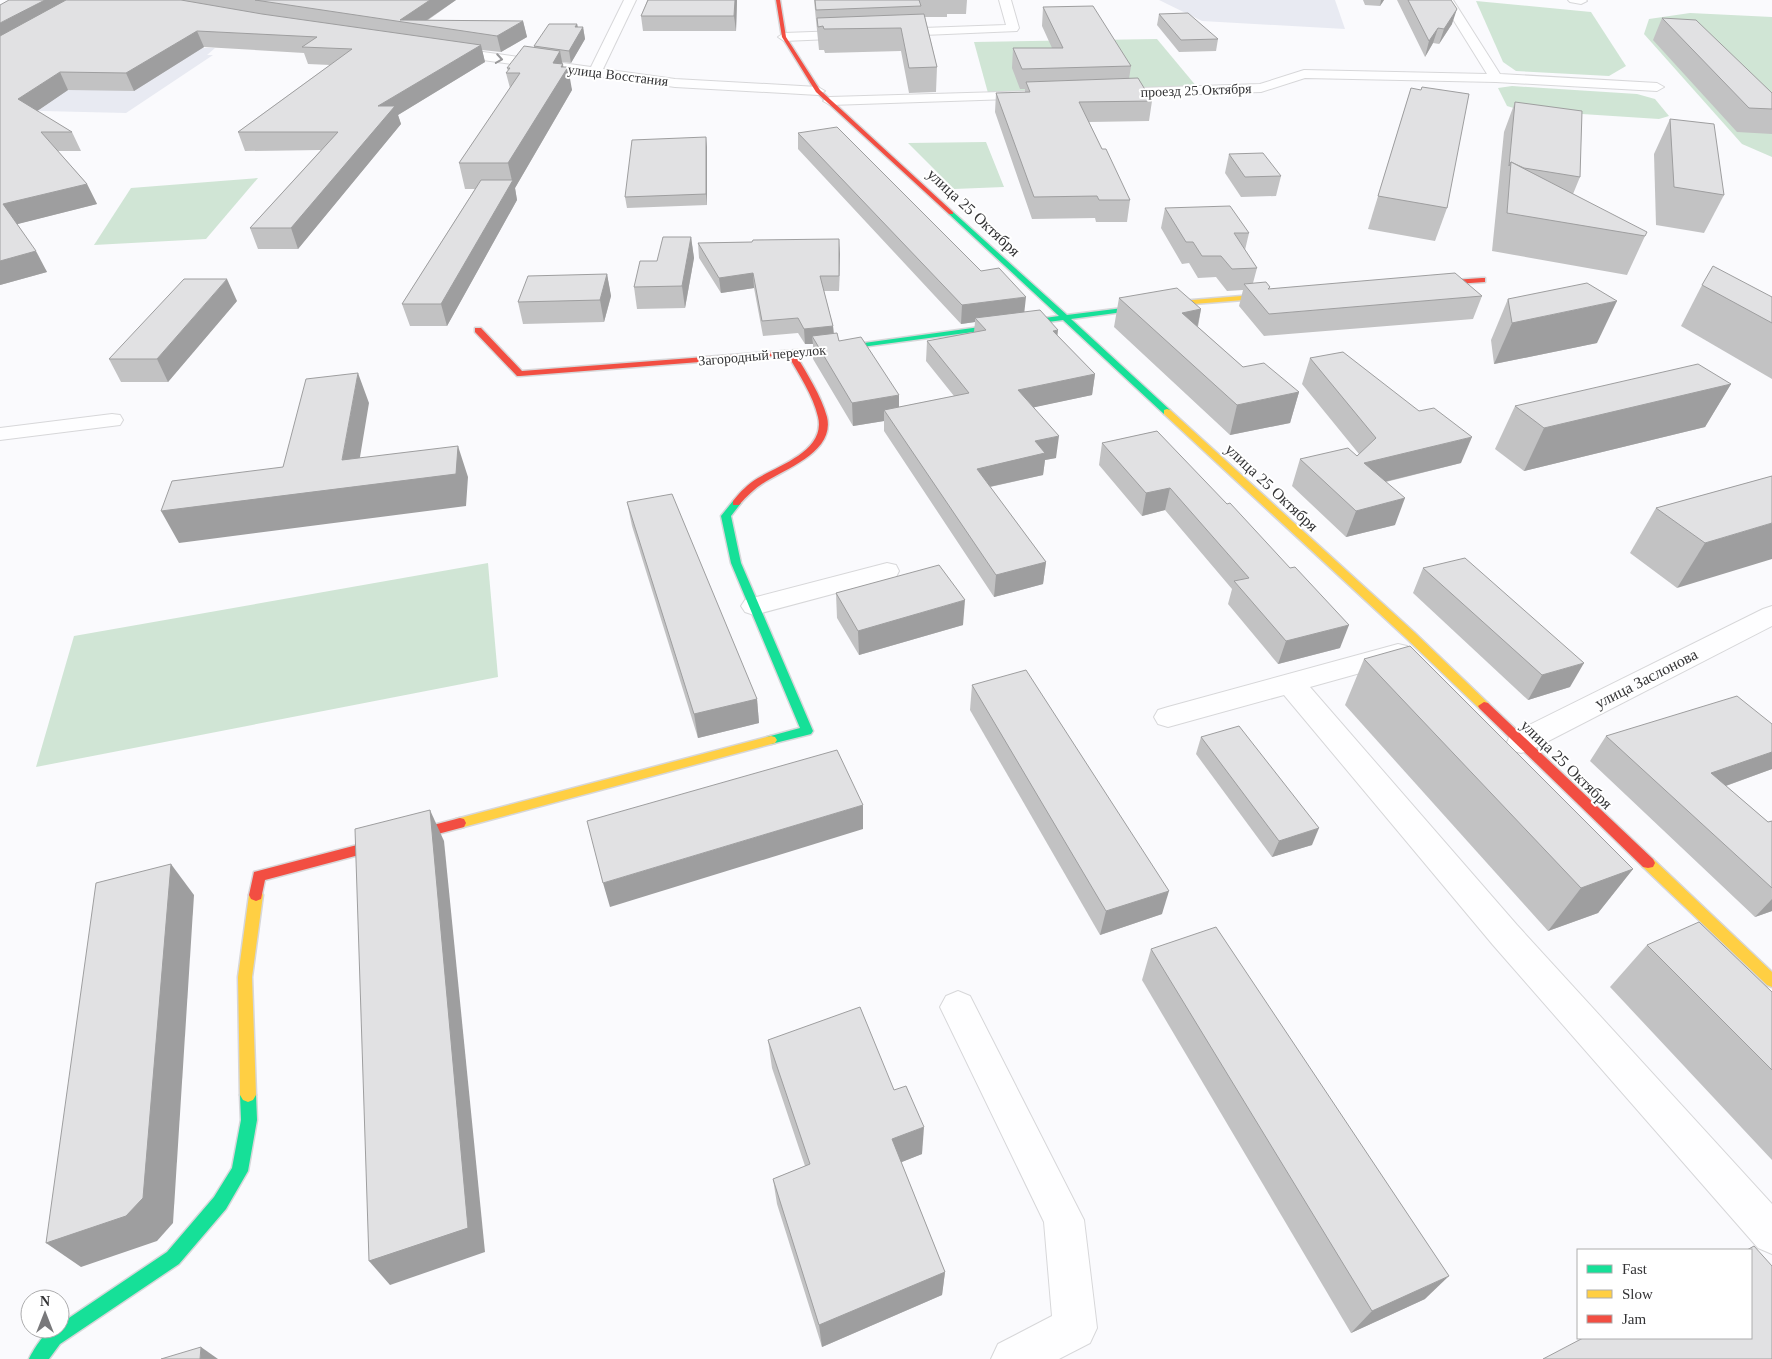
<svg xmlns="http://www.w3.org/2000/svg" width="1772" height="1359" font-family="Georgia,serif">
<rect width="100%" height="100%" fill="#fafafd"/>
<g fill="#e8eaf2">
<path d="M1159,0H1335L1345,29L1202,21Z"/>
<path d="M194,48H215L207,55H213L126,113L0,110Z"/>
</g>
<g fill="#d0e5d5">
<path d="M1476,1L1591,12L1626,66L1609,76L1516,71L1503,62Z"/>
<path d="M1690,13L1772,17V157L1742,144L1644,34L1649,19Z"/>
<path d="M1157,39L1197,87L988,93L974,42Z"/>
<path d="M1512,86L1637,94L1655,99L1669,116L1659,119L1520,110L1507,106L1498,88Z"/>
<path d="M986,142L1004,187L954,189L908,143Z"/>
<path d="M258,178L206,239L94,245L131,188Z"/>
<path d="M488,563L498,677L36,767L74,636Z"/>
</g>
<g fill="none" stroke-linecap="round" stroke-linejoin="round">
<defs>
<g id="street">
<path d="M624,0H636L603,69L675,79L818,87L825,91L818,95L675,87L447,55L441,51L447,47L591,67Z"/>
<path d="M999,0H1011L1019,28L1017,31L784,41L778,37L784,33L1006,25Z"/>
<path d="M1441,0H1453L1500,74L1657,83L1664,87L1657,91L1496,82L1305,78L1261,92L1109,97L1102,93L1109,89L1260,84L1304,70L1487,74Z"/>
<path d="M1568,0H1586L1587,1L1581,4L1570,2Z"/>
<path d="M1034,91L1041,95L1039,98L830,105L823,101L830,97Z"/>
<path d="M112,414L120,415L123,420L120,425L0,440V428Z"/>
<path d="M887,563L896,565L899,571L896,577L754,615L745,612L741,606L745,600Z"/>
<path d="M1772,606V626L1531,750L1521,753L1511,750L1507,742L1511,734L1763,609Z"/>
<path d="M1398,644L1407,646L1411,653L1407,660L1310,687L1517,925L1772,1204V1254L1758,1248L1493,945L1284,695L1168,727L1158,724L1154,717L1158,710L1168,707Z"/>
<path d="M958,991L970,996L1084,1220L1097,1328L1090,1343L1059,1359H991L998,1344L1052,1316L1044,1222L940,1007L946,996Z"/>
</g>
<g id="fast">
<path d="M949,212H953L1067,315L1171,302V306H1168L1071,319L1170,410V414H1164L1063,320L832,351V347H835L1059,316L949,214Z"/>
<path d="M736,500L741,503L731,516L741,563L813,731L811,734L771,744L767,743L765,740L767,737L800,728L731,563L721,516L733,501Z"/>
<path d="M248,1088L253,1090L256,1095L257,1120L248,1171L226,1209L179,1264L60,1344L49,1359H29C32,1352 45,1331 52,1329C52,1329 59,1329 60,1329V1324L167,1252L214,1197L232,1168L241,1120L240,1095L243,1090Z"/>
</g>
<g id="slow">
<path d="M1278,293L1282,295L1281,297L1168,306L1164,304L1168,302Z"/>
<path d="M1167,409L1170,410L1414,632L1488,703L1490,706L1488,709H1480L1406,638L1164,414V410Z"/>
<path d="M771,736L775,737L777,740L775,743L460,828L456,827L454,823L456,819L460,818Z"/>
<path d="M1648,858L1653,859L1772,972V987L1767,985L1643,867L1641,863L1643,859Z"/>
<path d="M256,889L261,891L263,895L252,977L256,1095L253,1100L248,1102L243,1100L240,1095L238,977L249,895L251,891Z"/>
</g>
<g id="jam">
<path d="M776,0H780L786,37L820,90L953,212V214H949L816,92L782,37Z"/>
<path d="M1482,278H1485V282L1426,286L1422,284L1426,282Z"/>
<path d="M475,328H481L522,371L838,347V351H835L796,355C807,374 821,395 827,417C835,451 788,468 765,482C755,488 747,496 739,505H733V501C740,492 748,484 758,478C780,465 826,450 818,417C813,395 799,375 788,355L520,376H517L475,332Z"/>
<path d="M1484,702L1488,703L1653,859L1655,863L1653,867L1648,868L1643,867L1480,709L1478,706Z"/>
<path d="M460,818L464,819L466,823L464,827L265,880L261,899L256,901L251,899L249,895L254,872Z"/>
</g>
</defs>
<use href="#street" stroke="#d7d7d9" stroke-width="2"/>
<use href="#fast" stroke="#d7d7d9" stroke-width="3"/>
<use href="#slow" stroke="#d7d7d9" stroke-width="3"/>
<use href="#jam" stroke="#d7d7d9" stroke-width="3"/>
<use href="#street" fill="#fefeff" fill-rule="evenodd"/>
<use href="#fast" fill="#16e098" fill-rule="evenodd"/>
<use href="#slow" fill="#ffcf43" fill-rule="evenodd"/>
<use href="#jam" fill="#f24e42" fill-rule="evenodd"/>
</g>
<g fill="#c2c2c3">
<path d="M9,0H456L428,20L523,21L527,37L501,52L482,50L485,62L398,115L401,124L298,249H258L250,228L321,150L245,151L238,132L330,65L308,64L304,53L204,47L134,91L68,90L37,111L72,132L81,151H58L87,184L97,204L17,224L47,272L0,285Z"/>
<path d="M647,0H737L736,31H643L641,16L647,1Z"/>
<path d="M814,0H967L966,14H947V17H925L937,67L936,92L909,93L901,51L825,53L824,50H819Z"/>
<path d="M1363,0H1384L1380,6L1365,5Z"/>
<path d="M1397,0H1451L1452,24L1439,44L1433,43L1425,57Z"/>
<path d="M1043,7L1131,66L1129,79L1152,101L1149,121L1089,122L1102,149L1130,200L1127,222H1096L1095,218L1032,219L995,112L996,93L1025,92V89H1020L1012,68L1013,48H1052L1042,26Z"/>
<path d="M1159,14L1218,39L1216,51L1179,52L1157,25Z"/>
<path d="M1662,18L1772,93V134L1737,132L1653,40Z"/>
<path d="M577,24L578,27H583L585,39L571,63L562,62L572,90L515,188L517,200L447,326H410L402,304L475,189H465L459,163L510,88L506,73L508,71L507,68L534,48V46Z"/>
<path d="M1411,88L1447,208L1435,241L1368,229Z"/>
<path d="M1515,102L1580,177L1573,194L1645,236L1627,275L1492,251L1504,132Z"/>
<path d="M1670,119L1724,195L1704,233L1656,225L1654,154Z"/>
<path d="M798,133L981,271L1025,312L1058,336L1095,374L1092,395L1034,407L1056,458L1045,460L1043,475L990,487L1046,562L1043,584L994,597L884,431V421L853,426L813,359V344H805L798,333L763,336L754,288L721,293L699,258L698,243L752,242L839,239V291H824L833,326L834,333L839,341L899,407L954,396L926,361L927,341L974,332L975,322L961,324L798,149Z"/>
<path d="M707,147V205L627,208L625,197Z"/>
<path d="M1229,154L1281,176L1276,196L1241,197L1225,173Z"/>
<path d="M1165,208L1249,233L1245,250L1257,268L1253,283L1270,289L1482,296L1473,319L1264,336L1239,306L1243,290L1227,291L1216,277L1198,278L1189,263L1182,264L1161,228Z"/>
<path d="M691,237L694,258L685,308L637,309L634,287L657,261Z"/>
<path d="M607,274L611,296L604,322L523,324L518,302Z"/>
<path d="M1702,285L1772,297V379L1681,326Z"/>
<path d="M1119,298L1201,309L1198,327L1243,367L1299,392L1290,423L1230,435L1114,327Z"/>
<path d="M1508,299L1597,343L1494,364L1491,340Z"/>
<path d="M237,301L168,382H121L109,359Z"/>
<path d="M1310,358L1461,463L1386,482L1395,525L1346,537L1292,486L1300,459L1357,456L1359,454L1302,384Z"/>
<path d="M1731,384L1705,427L1524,471L1495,449L1515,406Z"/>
<path d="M1157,431L1340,648L1278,664L1228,604L1232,589L1165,510L1142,516L1099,465L1102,443Z"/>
<path d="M1772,476L1677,588L1630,553L1656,508Z"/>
<path d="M627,502L757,699L759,723L698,738L632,526Z"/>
<path d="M1423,568L1570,687L1528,700L1413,593Z"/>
<path d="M836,593L963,625L859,655L837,618Z"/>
<path d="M1364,659L1633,869L1598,913L1548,931L1345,705Z"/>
<path d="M972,685L1162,914L1100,935L970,710Z"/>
<path d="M1772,724V769L1726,786L1768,822L1772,821V911L1755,917L1590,761L1606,736Z"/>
<path d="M1201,737L1312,845L1272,857L1196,754Z"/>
<path d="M1647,945L1772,992V1160L1610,987Z"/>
<path d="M1151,949L1425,1299L1351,1333L1142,980Z"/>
<path d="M768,1040L894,1090L922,1154L901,1162L945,1272L942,1295L822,1347L777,1204L773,1179L805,1166L772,1068Z"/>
</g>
<g fill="#9e9e9f">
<path d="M45,0H82L0,44V23Z"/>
<path d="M430,0H456L421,24L400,20Z"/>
<path d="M735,0H737L736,31L734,16Z"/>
<path d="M1381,0H1384L1380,6Z"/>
<path d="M1457,9L1452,24L1439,44L1444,29Z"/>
<path d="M523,21L527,37L501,52L497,36Z"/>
<path d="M577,24L579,34L583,27L585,39L571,63L569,51L575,27Z"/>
<path d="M1438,28L1433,43L1425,57L1429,41Z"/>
<path d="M197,31L204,47L134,91L126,73Z"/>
<path d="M481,45L485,62L398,115L401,124L298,249L291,228L378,106Z"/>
<path d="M560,51L564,72L568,67L572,90L515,188L517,200L447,326L441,304L512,181L508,163L553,63Z"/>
<path d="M60,72L68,90L27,118L18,99Z"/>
<path d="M706,137L707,147V205L706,194Z"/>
<path d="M87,184L97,204L14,225L3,204Z"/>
<path d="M691,237L694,258L685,308L682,286Z"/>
<path d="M839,239L840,254L839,291Z"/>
<path d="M36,251L47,272L0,285V261Z"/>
<path d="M753,273L754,288L721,293L719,278Z"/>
<path d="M607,274L611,296L604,322L600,300Z"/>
<path d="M227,279L237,301L168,382L157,359Z"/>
<path d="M1026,297L1024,315L975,318V322L961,324L962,305Z"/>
<path d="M1617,301L1597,343L1494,364L1512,323Z"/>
<path d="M1201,309L1195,338L1182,313Z"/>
<path d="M833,326L834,341L812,336L813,344H805L804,329Z"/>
<path d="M1058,330L1056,350L1053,331Z"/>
<path d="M358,373L369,403L355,487L458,446L468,477L466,506L179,543L161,511L342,460Z"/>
<path d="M1095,374L1092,395L1017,411L1018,390Z"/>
<path d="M1731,384L1705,427L1524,471L1544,428Z"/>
<path d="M1299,392L1290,423L1230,435L1237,405Z"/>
<path d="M899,395V418L884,410V421L853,426L852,403Z"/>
<path d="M1059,436L1056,458L1045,460L1043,475L975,490L977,469L1035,441Z"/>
<path d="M1472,437L1461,463L1355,489L1364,463Z"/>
<path d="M1170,488L1165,510L1142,516L1146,493Z"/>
<path d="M1405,498L1395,525L1346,537L1356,511Z"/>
<path d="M1772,523V559L1677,588L1705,543Z"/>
<path d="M1046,562L1043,584L994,597L996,575Z"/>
<path d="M965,600L963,625L859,655L858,631Z"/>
<path d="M1349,625L1340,648L1278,664L1286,641Z"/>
<path d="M1584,663L1570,687L1528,700L1542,675Z"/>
<path d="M757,699L759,723L698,738L694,714Z"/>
<path d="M1772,752V769L1692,798L1711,773Z"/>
<path d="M863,805V829L610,907L603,883Z"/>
<path d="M430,810L444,841L485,1252L390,1285L369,1261Z"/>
<path d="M1319,828L1312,845L1272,857L1279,841Z"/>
<path d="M171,864L194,895L173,1223L157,1241L81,1267L46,1243Z"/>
<path d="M1633,869L1598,913L1548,931L1581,888Z"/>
<path d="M1169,891L1162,914L1100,935L1106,911Z"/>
<path d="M1772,899V911L1755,917Z"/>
<path d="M924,1127L922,1154L892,1166V1139Z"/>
<path d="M945,1272L942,1295L822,1347L819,1325Z"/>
<path d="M1449,1276L1425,1299L1351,1333L1372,1311Z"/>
<path d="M201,1347L218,1359H200Z"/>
</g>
<g fill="#e1e1e3" stroke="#9e9e9f">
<path d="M9,0H45L0,23V5Z"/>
<path d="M66,0H181L262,14L481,45L378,106H395L291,228H250L338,132H238L352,49L302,47L317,37L197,31L126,73L60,72L18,99L72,132H41L87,184L3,204L36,251L0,261V36Z"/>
<path d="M255,0H430L400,20L523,21L497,36Z"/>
<path d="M648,0H735L734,16H641Z"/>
<path d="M815,0H919L921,6L816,10Z"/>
<path d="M1408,0H1451L1457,9L1444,29L1438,28L1429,41Z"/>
<path d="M1093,6L1131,66L1022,69L1013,48H1063L1043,7Z"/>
<path d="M1188,13L1218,39L1181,40L1159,14Z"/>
<path d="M924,14L937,67L909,68L901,28L824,29L823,26L818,27L817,18Z"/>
<path d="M1662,18L1696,20L1772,93V109L1749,108Z"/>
<path d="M549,24H577L575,27H583L569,51L534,46Z"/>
<path d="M524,46L560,51L553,63L563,64L561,67H568L508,163H459L520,73H506L510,68H507Z"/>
<path d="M1138,78L1152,101L1079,102L1102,149H1106L1130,200H1099L1097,196L1034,197L996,93L1030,92L1026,82Z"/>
<path d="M1422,87L1469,94L1447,208L1378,196L1411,88L1421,90Z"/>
<path d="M1515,102L1582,111L1580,177L1524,168L1511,162L1509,166Z"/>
<path d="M1670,119L1714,124L1724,195L1674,187Z"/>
<path d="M837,127L981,271L999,268L1026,297L962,305L798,133Z"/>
<path d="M706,137V194L625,197L632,140Z"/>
<path d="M1263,153L1281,176L1245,177L1229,154Z"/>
<path d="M1511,162L1647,232L1645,236L1507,213Z"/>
<path d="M481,180H513L441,304H402Z"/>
<path d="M1230,206L1249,233H1234L1257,268L1232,269L1221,256H1202L1193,242H1186L1165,208Z"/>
<path d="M663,237H691L682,286L634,287L640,261H657Z"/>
<path d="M839,239V276H820L833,326L804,329L798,318L762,321L753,273L719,278L698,243L752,242L753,240Z"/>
<path d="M1713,266L1772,297V323L1702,285Z"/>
<path d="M1455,273L1482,296L1269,314L1244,284L1266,282L1270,287L1268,289Z"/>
<path d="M607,274L600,300L518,302L528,276Z"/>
<path d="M184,279H227L157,359H109Z"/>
<path d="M1587,283L1617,301L1512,323L1508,299Z"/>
<path d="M1177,288L1201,309L1182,313L1243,367L1264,363L1299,392L1237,405L1119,298Z"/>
<path d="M1040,310L1058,330L1053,331L1095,374L1018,390L1059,436L1035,441L1045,453L977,469L1046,562L996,575L884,410L969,393L927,341L986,330L975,318Z"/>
<path d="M837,333L839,341L861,337L899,395L852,403L812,336Z"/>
<path d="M1343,352L1419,411L1434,408L1472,437L1364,463L1405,498L1356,511L1300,459L1348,448L1357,456L1376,438L1310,358Z"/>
<path d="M1698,364L1731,384L1544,428L1515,406Z"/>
<path d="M358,373L342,460L458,446L456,474L161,511L172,481L283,467L306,379Z"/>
<path d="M1157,431L1227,504L1230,503L1290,568L1295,567L1349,625L1286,641L1234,581L1249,578L1170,488L1146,493L1102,443Z"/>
<path d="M1772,476V523L1705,543L1656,508Z"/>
<path d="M672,494L757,699L694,714L627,502Z"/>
<path d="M1465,558L1584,663L1542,675L1423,568Z"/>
<path d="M939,565L965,600L858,631L836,593Z"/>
<path d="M1410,646L1633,869L1581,888L1364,659Z"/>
<path d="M1026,670L1169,891L1106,911L972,685Z"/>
<path d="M1737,696L1772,724V752L1711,773L1768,822L1772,821V888L1606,736Z"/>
<path d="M1239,726L1319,828L1279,841L1201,737Z"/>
<path d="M837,750L863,805L603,883L587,821Z"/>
<path d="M430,810L468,1228L369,1261L355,829Z"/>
<path d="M171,864L143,1198L126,1216L46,1243L96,883Z"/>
<path d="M1699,922L1772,992V1070L1647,945Z"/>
<path d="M1216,927L1449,1276L1372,1311L1151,949Z"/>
<path d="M860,1007L894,1090L906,1086L924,1127L892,1139L945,1272L819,1325L773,1179L810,1164L768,1040Z"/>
<path d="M1754,1246L1772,1266V1359H1543L1583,1338H1751V1250H1747Z"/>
<path d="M201,1347L200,1359H161Z"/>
</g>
<defs><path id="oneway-chevron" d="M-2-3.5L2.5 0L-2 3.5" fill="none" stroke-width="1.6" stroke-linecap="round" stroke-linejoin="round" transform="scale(1.25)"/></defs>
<use stroke="#98989a" href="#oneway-chevron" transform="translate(499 59) rotate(9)"/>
<g text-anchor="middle" stroke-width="4" stroke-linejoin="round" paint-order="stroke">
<g font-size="14" fill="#333335" stroke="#fff">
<text transform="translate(618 75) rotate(7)" y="5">улица Восстания</text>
<text transform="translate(1196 90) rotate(-2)" y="5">проезд 25 Октября</text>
<text transform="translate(762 355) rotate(-5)" y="5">Загородный переулок</text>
</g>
<g font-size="16" fill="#333335" stroke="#fff">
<text transform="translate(974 212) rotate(43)" y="6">улица 25 Октября</text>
<text transform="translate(1272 487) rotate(43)" y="6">улица 25 Октября</text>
<text transform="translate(1646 678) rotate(-27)" y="6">улица Заслонова</text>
<text transform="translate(1567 764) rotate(44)" y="6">улица 25 Октября</text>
</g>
</g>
<rect x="1577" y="1249" width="175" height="90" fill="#ffffff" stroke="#adadae"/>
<rect x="1587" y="1265" width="25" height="8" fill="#16e098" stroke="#adadae"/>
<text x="1622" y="1274" font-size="15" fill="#333335">Fast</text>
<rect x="1587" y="1290" width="25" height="8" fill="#ffcf43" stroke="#adadae"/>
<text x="1622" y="1299" font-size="15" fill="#333335">Slow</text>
<rect x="1587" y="1315" width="25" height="8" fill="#f24e42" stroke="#adadae"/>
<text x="1622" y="1324" font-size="15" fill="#333335">Jam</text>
<g transform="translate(45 1314)"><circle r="24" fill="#ffffff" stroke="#adadae"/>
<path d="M0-4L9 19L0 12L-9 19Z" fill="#79797b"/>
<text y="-8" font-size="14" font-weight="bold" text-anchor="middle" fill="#333335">N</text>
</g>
</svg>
